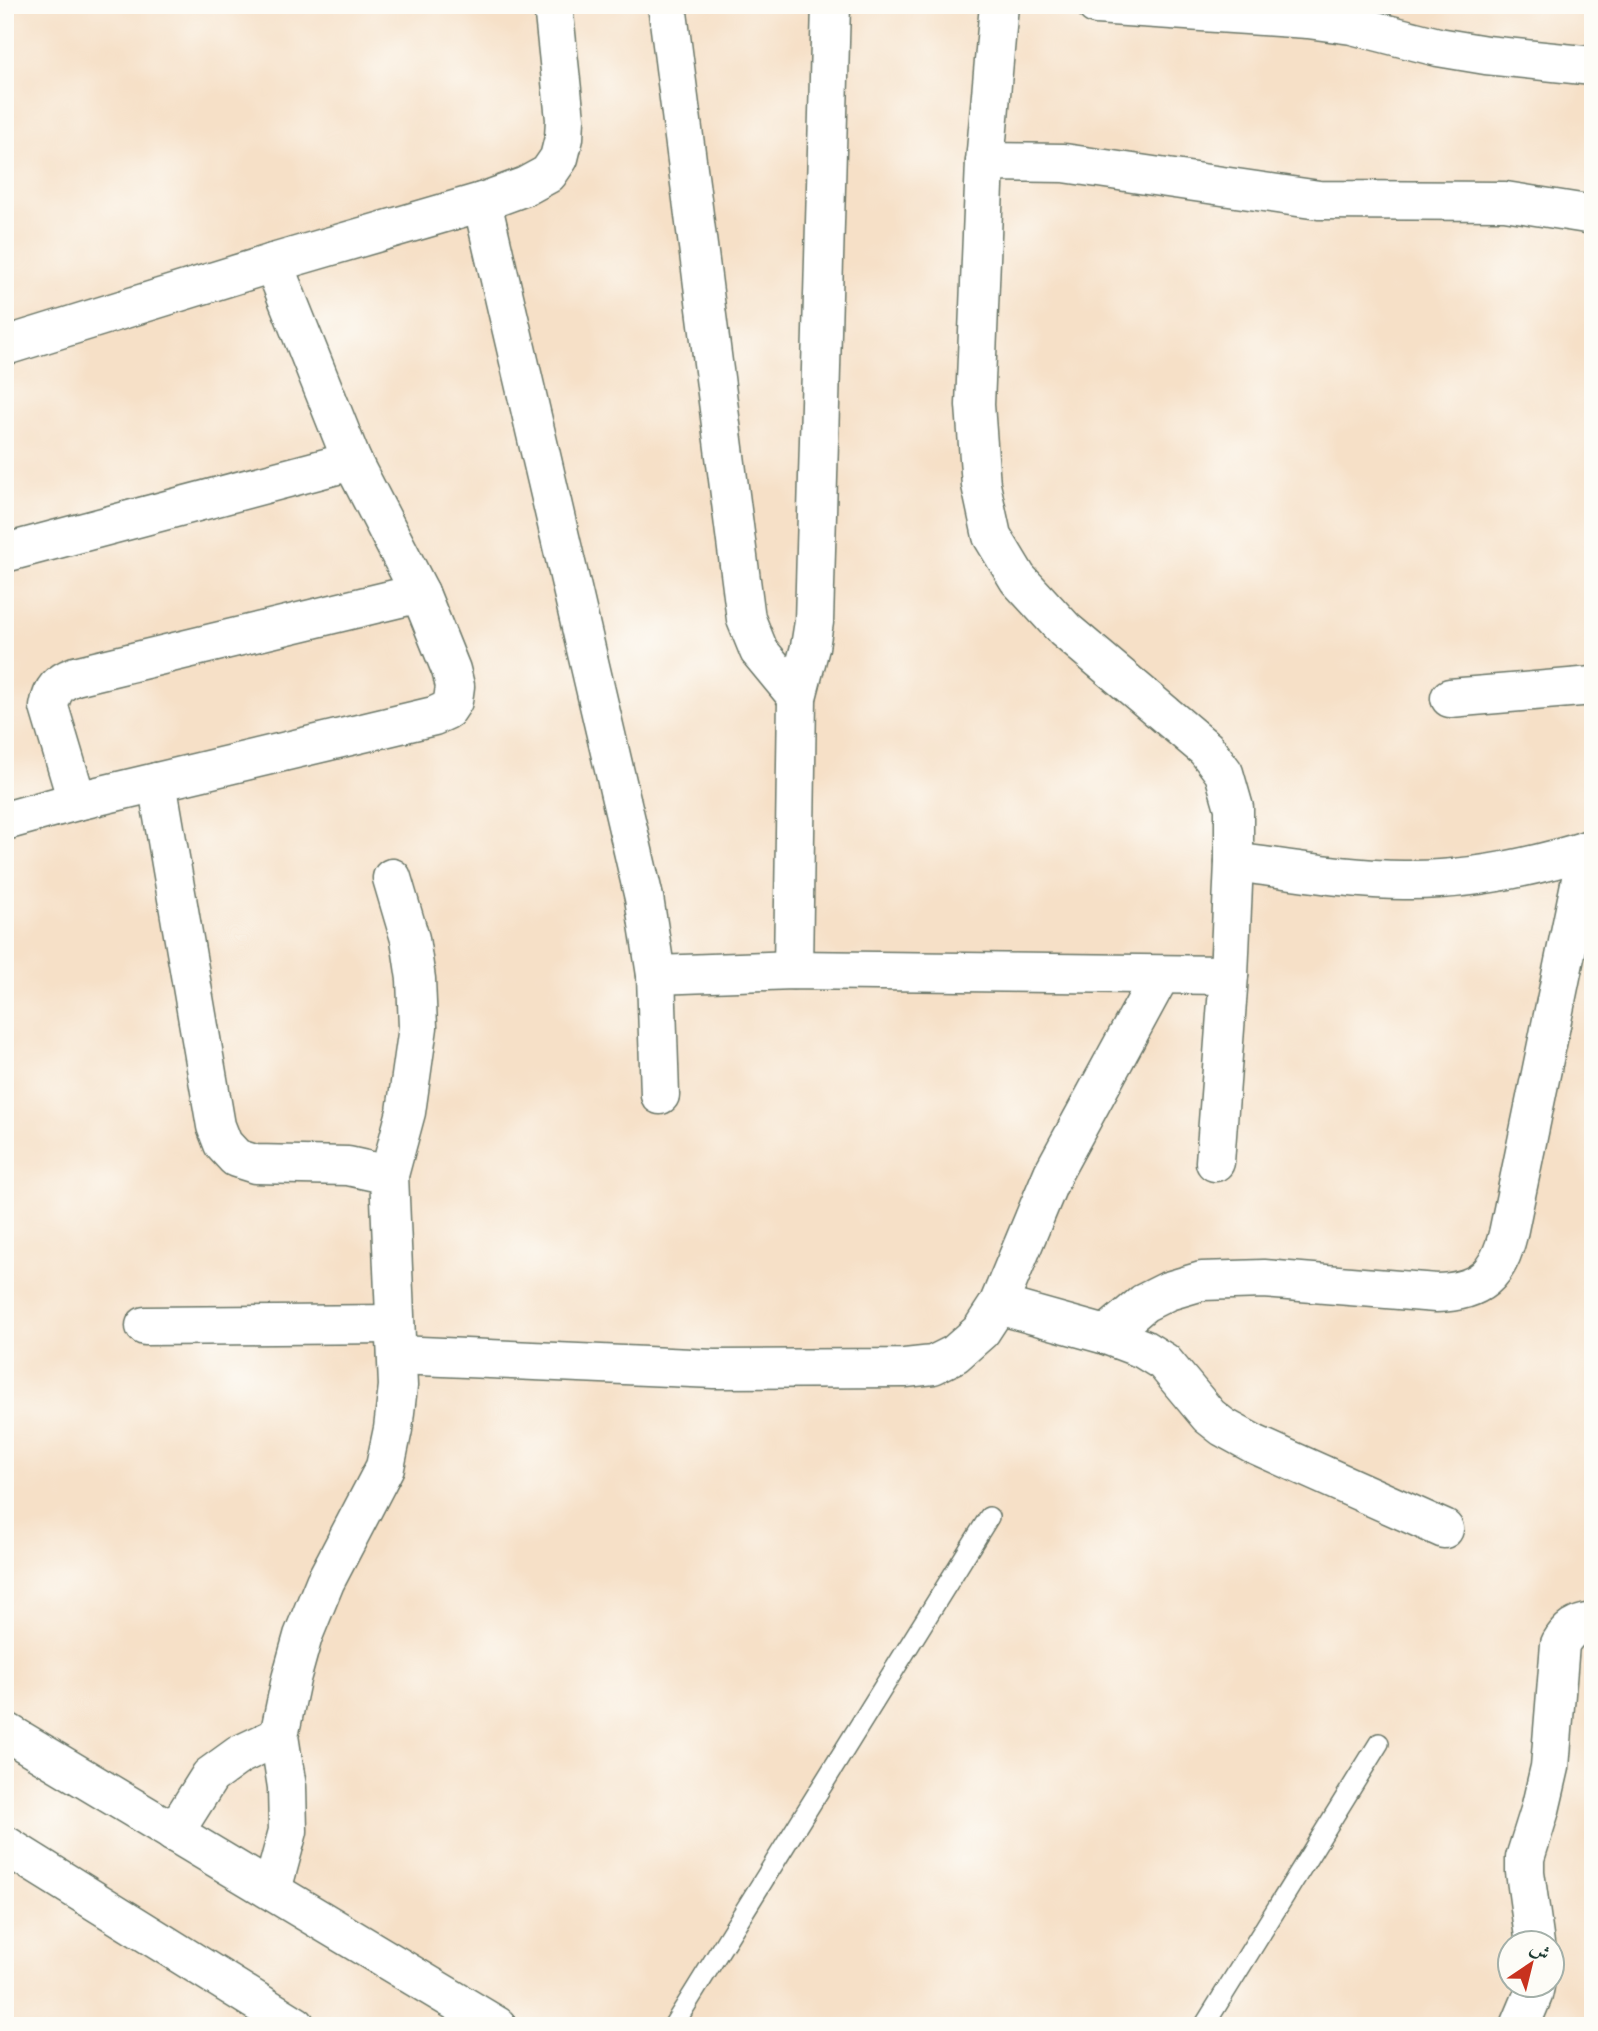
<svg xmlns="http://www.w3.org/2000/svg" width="1598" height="2031" font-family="'IM FELL Double Pica',Amiri,serif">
<rect width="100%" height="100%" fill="#fdfcf7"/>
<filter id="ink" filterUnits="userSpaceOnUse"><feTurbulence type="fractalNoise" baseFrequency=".0143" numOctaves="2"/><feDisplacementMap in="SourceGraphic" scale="14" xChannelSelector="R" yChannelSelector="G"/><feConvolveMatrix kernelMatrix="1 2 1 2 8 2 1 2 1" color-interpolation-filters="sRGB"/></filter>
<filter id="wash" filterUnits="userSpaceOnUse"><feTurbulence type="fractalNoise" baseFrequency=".00686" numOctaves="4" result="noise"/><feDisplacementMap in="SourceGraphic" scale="28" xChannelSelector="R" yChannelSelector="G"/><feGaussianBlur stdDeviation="1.57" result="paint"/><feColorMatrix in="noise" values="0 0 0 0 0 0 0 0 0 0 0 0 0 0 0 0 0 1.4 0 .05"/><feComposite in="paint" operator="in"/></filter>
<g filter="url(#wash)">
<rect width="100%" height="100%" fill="#f6e0c7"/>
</g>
<g filter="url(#ink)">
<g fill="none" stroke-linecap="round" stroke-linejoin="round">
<defs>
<g id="service">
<path d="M673,2026L989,1517"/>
<path d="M1204,2026L1379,1743"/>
</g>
<g id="minor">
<path d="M667,5L746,619L759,651L797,697"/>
<path d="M999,5L985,162L975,405L981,485L992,536L1018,579L1065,630L1206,749L1224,773L1234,808V862L1229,975L1215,1162"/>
<path d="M1096,5L1308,19L1352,25L1438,47L1486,55L1593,66"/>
<path d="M985,162L1064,163L1319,200L1505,201L1593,215"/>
<path d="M482,202L644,898L656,975L660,1095"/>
<path d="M5,346L273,263L482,202L526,186L548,174L559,158L564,138L565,119L553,5"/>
<path d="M5,553L352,461"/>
<path d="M1450,698L1593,686"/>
<path d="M157,782L216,1126L223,1144L236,1158L255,1164L348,1166L389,1175"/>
<path d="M77,801L49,707C52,689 59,682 75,676L420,593"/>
<path d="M5,821L77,801L434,716L447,710L453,701L455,686L451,670L420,593L352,461L273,263"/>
<path d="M1234,862C1290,869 1348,880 1404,880C1469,881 1531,868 1593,848"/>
<path d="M793,970L797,697L810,647L814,622L831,5"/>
<path d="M656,975L793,970L1229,975"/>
<path d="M998,1305L1106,1335L1143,1349L1164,1362L1209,1416L1223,1427L1254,1444L1444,1529"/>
<path d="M145,1326L395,1324"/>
<path d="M1106,1335L1144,1303L1168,1291L1202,1281L1264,1279L1436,1293C1479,1292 1498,1276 1508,1234L1587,850"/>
<path d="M397,1355L714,1369L905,1368L933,1365L955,1354L981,1331L998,1305L1053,1173L1160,976"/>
<path d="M174,1833L210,1776L239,1755L279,1736"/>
<path d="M272,1890L288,1831L287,1787L279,1736L291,1679L303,1636L325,1582L385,1467L393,1429L398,1386L389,1175L406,1112L418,1027L416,979L410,939L392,878"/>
<path d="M1535,1944L1525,1872V1858L1540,1810L1550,1767L1560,1644C1568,1630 1576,1624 1593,1622"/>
<path d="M1520,2026L1533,1995L1535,1986"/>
</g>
<g id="primary">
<path d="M5,1731L497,2026"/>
<path d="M5,1845L296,2026"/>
</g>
</defs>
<use href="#service" stroke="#6a7667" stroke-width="22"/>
<use href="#minor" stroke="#6a7667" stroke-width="41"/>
<use href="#primary" stroke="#6a7667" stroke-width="41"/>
<use href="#service" stroke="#fff" stroke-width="19"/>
<use href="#minor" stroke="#fff" stroke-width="38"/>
<use href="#primary" stroke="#fff" stroke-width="38"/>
</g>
</g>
<rect width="1598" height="2031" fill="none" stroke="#fdfcf7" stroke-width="28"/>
<g transform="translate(1531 1964) rotate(35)"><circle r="33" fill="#fdfcf7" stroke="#a4b0a9" stroke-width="2"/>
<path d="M0-5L12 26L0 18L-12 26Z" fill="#c8321e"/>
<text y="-10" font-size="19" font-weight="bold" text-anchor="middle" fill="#1f3d34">ش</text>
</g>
</svg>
